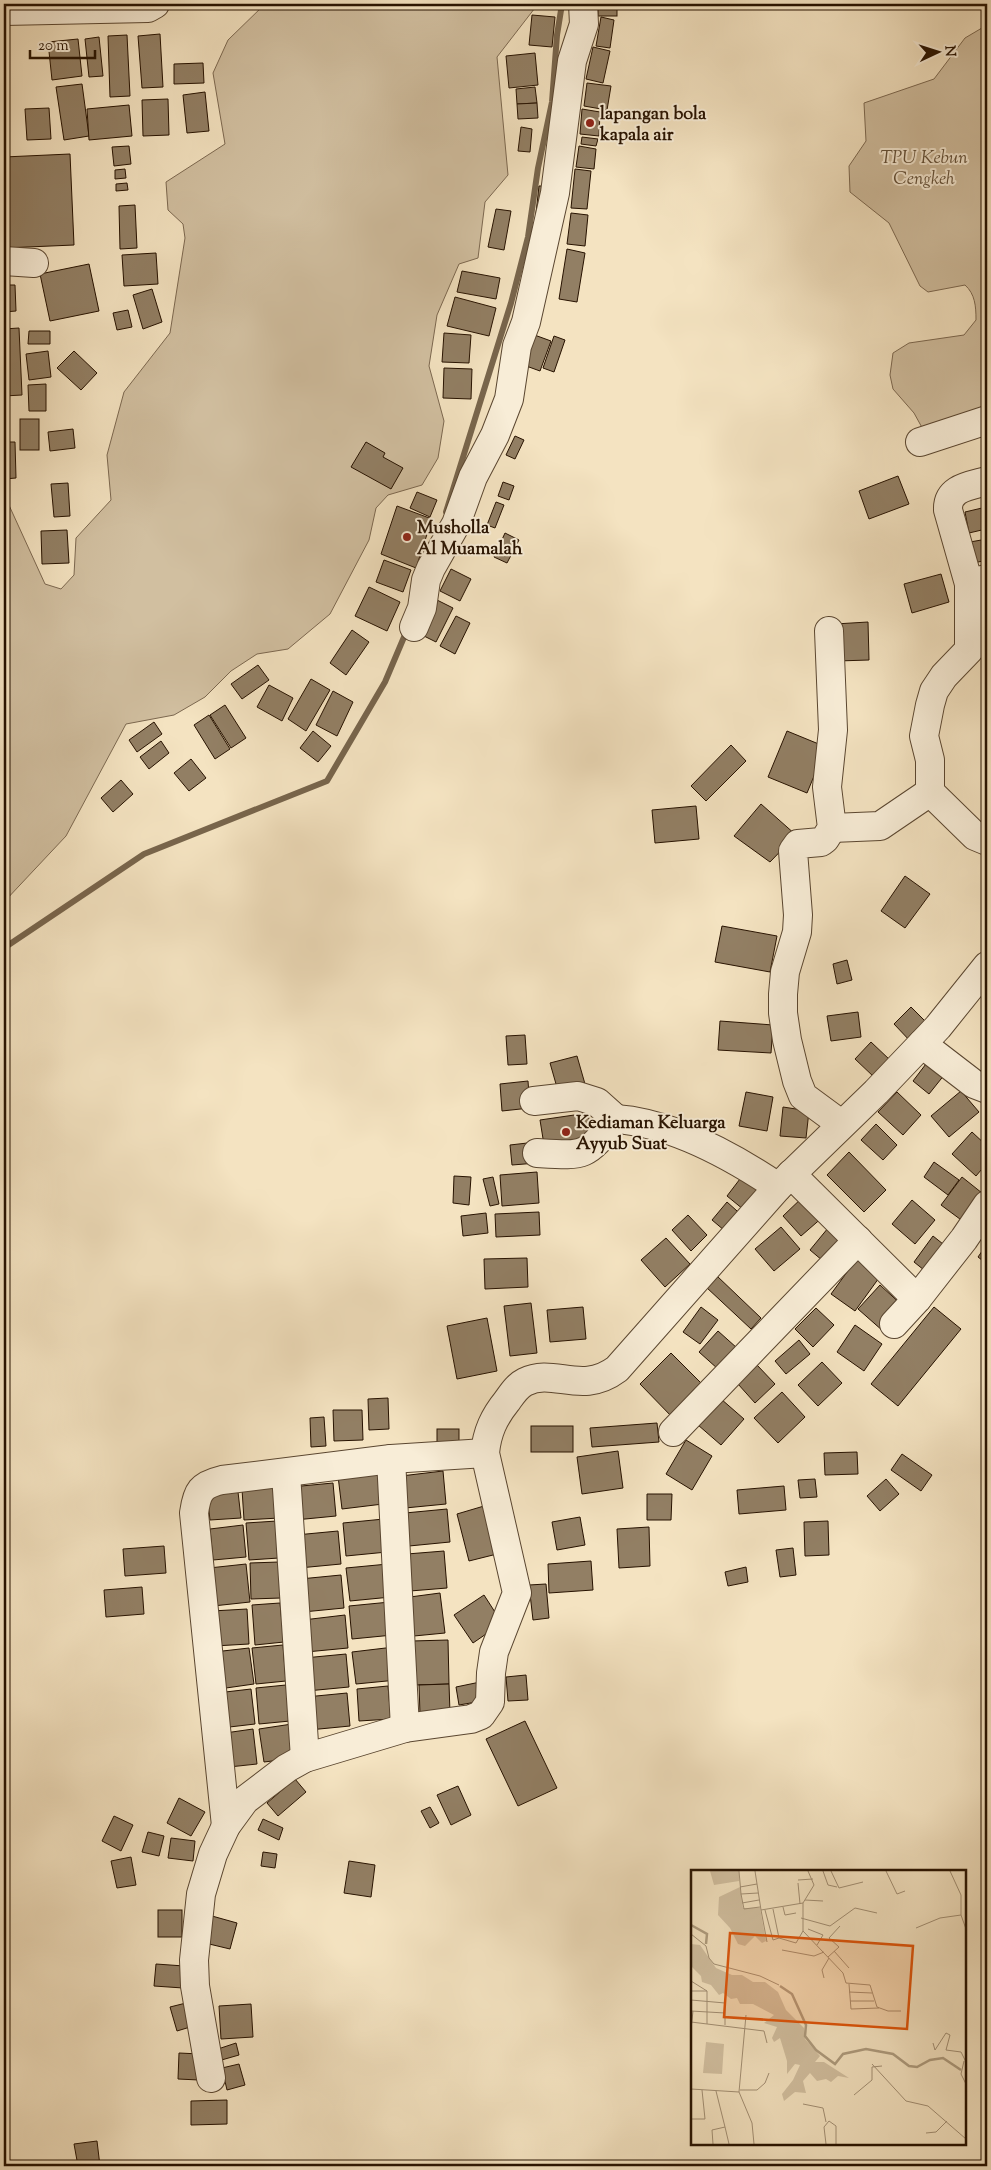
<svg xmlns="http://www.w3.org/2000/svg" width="991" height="2170" font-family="'Sorts Mill Goudy',serif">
<rect width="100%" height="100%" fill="#f4e3c1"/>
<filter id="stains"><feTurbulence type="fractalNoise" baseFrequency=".004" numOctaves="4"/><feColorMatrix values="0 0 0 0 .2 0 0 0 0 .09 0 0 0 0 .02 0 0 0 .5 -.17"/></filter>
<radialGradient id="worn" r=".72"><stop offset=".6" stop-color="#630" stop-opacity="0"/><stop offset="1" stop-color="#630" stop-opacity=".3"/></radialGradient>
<g fill="#d1bfa0" stroke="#7c6850">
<path d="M265,4H538L497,57L508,175L485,202L478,258L459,264L437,315L429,366L444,421L438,458L422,485L388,495L376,508L369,540L330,614L288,649L257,654L231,671L205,697L174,715L126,724L66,836L4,902V501L8,503L45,584L61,589L74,575L76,538L111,500L107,455L124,392L170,333L185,238L183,224L168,210L166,182L225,144L213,73L228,40Z"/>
<path d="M987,25V415L925,433L914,413L893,389L890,375L893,353L909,343L964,335L976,320C976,306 975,294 965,285L928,292L920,286L889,223L850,192L849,166L866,141L864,103L934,79L965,38Z"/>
</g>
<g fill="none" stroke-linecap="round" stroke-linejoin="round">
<g stroke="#78654c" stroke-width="6">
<path d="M446,512L511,303L528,237L538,168L552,102L557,35L562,4"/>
<path d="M4,948L144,854L327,781L385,682L407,630"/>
</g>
</g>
<g fill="#927f64" stroke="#271200">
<rect x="598" y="4" width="19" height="12"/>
<path d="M532,15L555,17L552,47L529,45Z"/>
<path d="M601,17L614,20L610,48L596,46Z"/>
<path d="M160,34L163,87L142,88L138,36Z"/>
<path d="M127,35L130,96L110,97L108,36Z"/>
<path d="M99,37L103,76L89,77L85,39Z"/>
<path d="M78,39L82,76L52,80L48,42Z"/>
<path d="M593,47L610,51L603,83L586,79Z"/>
<path d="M535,53L538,85L509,88L506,56Z"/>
<path d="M203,63L204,83L174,84V64Z"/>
<path d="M587,83L611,86L607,110L584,106Z"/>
<path d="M82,84L89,136L64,140L56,87Z"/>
<path d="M535,87L537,103L517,104L516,89Z"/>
<path d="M205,92L209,131L187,133L183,95Z"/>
<path d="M168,99L169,135L143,136L142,100Z"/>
<path d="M537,103L538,118L518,119L517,104Z"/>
<path d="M129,105L132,136L89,140L87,109Z"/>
<path d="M49,108L51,139L27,140L25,109Z"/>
<path d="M582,109L600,112L599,136L580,134Z"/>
<path d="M521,127L532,129L530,152L518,151Z"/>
<path d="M582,137L598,139L596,146L581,144Z"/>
<path d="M129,146L131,164L114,166L112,147Z"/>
<path d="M579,146L596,149L594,169L576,167Z"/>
<path d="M70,154L74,245L4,248V157Z"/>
<path d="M125,169L126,178L115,179V170Z"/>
<path d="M575,169L591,171L587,209L571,208Z"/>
<path d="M127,183L128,190L116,191V184Z"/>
<path d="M539,186H546L543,213H536Z"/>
<path d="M135,205L137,248L120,249L119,206Z"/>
<path d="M496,209L511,211L504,250L488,247Z"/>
<path d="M571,213L588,215L585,246L567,244Z"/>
<path d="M567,249L585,253L577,302L559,299Z"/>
<path d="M156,253L158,284L124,286L122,255Z"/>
<path d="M89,264L99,311L50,321L40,274Z"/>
<path d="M462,271L500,278L496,299L457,292Z"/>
<path d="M4,285H15L16,311L4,312Z"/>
<path d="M152,289L162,322L143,329L133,295Z"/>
<path d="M455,297L496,308L489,336L447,326Z"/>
<path d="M128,310L132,327L117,330L113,313Z"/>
<path d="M19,328L22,395L4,396V329Z"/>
<path d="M29,331H50V344H28Z"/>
<path d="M444,333L471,335L469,363L442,362Z"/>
<path d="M529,333L551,341L540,371L518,363Z"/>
<path d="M554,336L565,340L554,372L543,368Z"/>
<path d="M48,351L51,377L29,380L26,354Z"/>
<path d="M74,351L97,373L81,390L57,368Z"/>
<path d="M444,368L472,369L471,399L443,398Z"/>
<path d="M46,384V411H29L28,385Z"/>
<path d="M4,415H8L9,430H4Z"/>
<rect x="20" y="419" width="19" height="31"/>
<path d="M73,429L75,448L50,451L48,432Z"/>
<path d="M515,436L524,440L515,459L506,455Z"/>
<path d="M4,442H15L16,478L4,479Z"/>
<path d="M366,442L385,453L383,457L403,468L391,489L351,467Z"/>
<path d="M898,476L909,504L869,519L859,491Z"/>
<path d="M503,482L514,486L509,500L498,496Z"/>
<path d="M68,483L70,516L54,517L51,484Z"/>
<path d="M417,492L437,500L430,517L410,508Z"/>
<path d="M496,502L504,505L495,528L487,525Z"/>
<path d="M397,506L432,519L416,568L381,554Z"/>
<path d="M987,507V528L983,508Z"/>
<path d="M982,508L986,529L969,533L965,512Z"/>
<path d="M67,530L69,563L42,564L41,531Z"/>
<path d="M505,533L519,540L507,563L494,557Z"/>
<path d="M987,539V560L974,563L970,542Z"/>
<path d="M384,560L411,570L403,592L376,582Z"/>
<path d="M451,569L471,579L460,601L440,591Z"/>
<path d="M941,574L949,602L912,613L904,584Z"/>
<path d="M369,587L400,602L387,631L355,616Z"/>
<path d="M435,599L453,608L436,642L418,633Z"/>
<path d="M456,616L470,623L455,654L440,646Z"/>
<path d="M868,622L869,660L837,661L835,624Z"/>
<path d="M352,630L369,642L346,675L330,663Z"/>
<path d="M258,665L269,680L242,699L231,684Z"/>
<path d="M311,679L330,690L306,731L288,719Z"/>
<path d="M269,685L293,698L282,721L257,707Z"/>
<path d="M333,691L353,702L337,736L316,725Z"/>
<path d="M225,705L246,738L231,748L210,715Z"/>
<path d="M209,715L230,749L215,759L194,725Z"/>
<path d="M154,722L162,734L137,752L129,740Z"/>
<path d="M313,731L331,746L318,762L300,748Z"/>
<path d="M787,731L826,747L807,793L768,777Z"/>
<path d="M161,741L169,753L149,769L140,757Z"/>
<path d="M731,745L746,761L706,801L691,786Z"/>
<path d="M191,759L206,778L189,791L174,773Z"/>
<path d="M121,780L133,794L113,812L101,798Z"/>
<path d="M761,804L796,835L770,862L734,836Z"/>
<path d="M696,806L699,839L655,843L652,810Z"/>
<path d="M905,876L930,894L905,928L881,911Z"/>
<path d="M722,926L777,936L770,972L715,962Z"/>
<path d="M847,960L852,980L837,984L833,964Z"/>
<path d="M911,1007L930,1026L912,1043L894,1024Z"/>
<path d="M858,1012L861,1037L831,1041L827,1016Z"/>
<path d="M720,1021L773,1025L771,1053L718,1050Z"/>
<path d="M525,1035L527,1064L508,1065L506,1036Z"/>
<path d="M871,1042L890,1060L874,1077L855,1059Z"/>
<path d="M577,1056L585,1084L558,1091L550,1063Z"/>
<path d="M932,1056L949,1069L929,1094L913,1081Z"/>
<path d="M528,1081L530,1108L502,1111L500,1084Z"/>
<path d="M961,1091L979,1112L949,1137L931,1116Z"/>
<path d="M746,1092L773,1097L767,1131L739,1126Z"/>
<path d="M897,1092L921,1115L903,1135L878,1112Z"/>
<path d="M783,1107L809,1111L806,1138L780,1136Z"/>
<path d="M588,1113L593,1144L545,1151L540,1120Z"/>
<path d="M876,1124L897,1145L883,1160L861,1140Z"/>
<path d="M972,1132L987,1146V1163L976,1176L952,1154Z"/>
<path d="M536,1142L537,1163L512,1165L510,1145Z"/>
<path d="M849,1152L886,1190L864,1212L827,1175Z"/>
<path d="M934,1162L959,1180L948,1195L924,1177Z"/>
<path d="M537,1172L539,1203L502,1206L500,1175Z"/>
<path d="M743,1175L766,1193L749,1214L727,1196Z"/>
<path d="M454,1176L471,1177L469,1205L453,1203Z"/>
<path d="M493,1177L499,1204L490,1206L483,1179Z"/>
<path d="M962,1177L987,1197L968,1225L941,1205Z"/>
<path d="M805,1195L824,1216L801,1236L783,1216Z"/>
<path d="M912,1200L935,1220L915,1244L892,1224Z"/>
<path d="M727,1202L746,1219L731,1236L712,1220Z"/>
<path d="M539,1212L540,1235L496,1237L495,1214Z"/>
<path d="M486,1213L488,1233L463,1236L461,1216Z"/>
<path d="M688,1215L707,1235L691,1251L672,1230Z"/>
<path d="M833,1222L852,1238L829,1266L810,1250Z"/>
<path d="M781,1227L800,1249L774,1271L755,1249Z"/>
<path d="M933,1236L948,1248L929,1274L914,1262Z"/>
<path d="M666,1238L690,1264L665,1287L641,1260Z"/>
<path d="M987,1244V1264L978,1257Z"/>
<path d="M861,1253L884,1271L855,1311L831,1294Z"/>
<path d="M527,1258L528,1287L485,1289L484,1259Z"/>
<path d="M717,1276L761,1318L751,1329L706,1287Z"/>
<path d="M880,1285L904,1307L883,1331L858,1309Z"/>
<path d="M531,1303L537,1353L510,1356L504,1306Z"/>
<path d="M583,1307L586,1339L550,1342L547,1310Z"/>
<path d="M701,1307L718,1320L700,1344L683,1332Z"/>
<path d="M934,1307L961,1329L898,1406L871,1384Z"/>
<path d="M816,1308L834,1325L813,1347L795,1329Z"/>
<path d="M487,1318L497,1371L457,1379L447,1326Z"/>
<path d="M855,1325L882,1344L864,1371L837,1352Z"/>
<path d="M718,1331L737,1348L718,1369L699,1352Z"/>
<path d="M799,1340L810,1354L786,1374L775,1361Z"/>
<path d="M671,1353L706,1388L674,1419L640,1384Z"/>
<path d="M822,1362L842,1383L818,1406L798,1385Z"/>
<path d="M757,1365L775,1384L755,1403L738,1384Z"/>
<path d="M713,1392L744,1419L721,1445L690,1418Z"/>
<path d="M782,1392L805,1417L778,1443L754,1418Z"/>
<path d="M388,1398L389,1429L369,1430L368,1399Z"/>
<path d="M333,1410H362L363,1440L334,1441Z"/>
<path d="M324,1417L326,1446L311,1447L310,1418Z"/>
<path d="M657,1423L659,1442L592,1447L590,1428Z"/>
<rect x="531" y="1426" width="42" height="26"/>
<rect x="437" y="1429" width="22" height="15"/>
<path d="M686,1440L712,1456L692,1490L666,1474Z"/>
<path d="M618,1451L623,1488L582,1494L577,1457Z"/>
<path d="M857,1452L858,1474L825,1475L824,1453Z"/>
<path d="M902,1454L932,1475L921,1491L891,1470Z"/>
<path d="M443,1471L446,1504L405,1508L401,1476Z"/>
<path d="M380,1472L383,1504L342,1509L338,1476Z"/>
<path d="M815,1479L817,1497L800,1498L798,1480Z"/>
<path d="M886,1479L899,1494L880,1511L867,1496Z"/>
<path d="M333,1483L336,1516L295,1520L291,1487Z"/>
<path d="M784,1486L786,1510L739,1514L737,1490Z"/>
<path d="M277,1487L279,1518L244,1520L242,1489Z"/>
<path d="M238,1492L241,1518L210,1520L207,1495Z"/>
<path d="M647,1494H672L671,1520H647Z"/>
<path d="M484,1506L497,1554L469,1561L457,1514Z"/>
<path d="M447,1509L450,1542L409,1546L405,1513Z"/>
<path d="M580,1517L585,1545L557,1550L552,1522Z"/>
<path d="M384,1519L387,1552L346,1556L343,1523Z"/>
<path d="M277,1521L279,1558L249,1560L246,1523Z"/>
<path d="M828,1521L829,1555L805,1556L804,1522Z"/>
<path d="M243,1525L246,1557L213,1560L210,1529Z"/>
<path d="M649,1527L650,1566L619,1568L617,1529Z"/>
<path d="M338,1531L341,1564L299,1568L296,1535Z"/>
<path d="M164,1546L166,1573L125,1576L123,1549Z"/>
<path d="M793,1548L796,1575L780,1577L776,1550Z"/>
<path d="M444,1551L447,1588L410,1591L407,1554Z"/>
<path d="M591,1561L593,1590L549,1593L548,1564Z"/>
<path d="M279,1562L281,1598L251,1599L250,1563Z"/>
<path d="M246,1564L250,1602L213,1606L209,1568Z"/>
<path d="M388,1564L391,1597L350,1601L346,1568Z"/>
<path d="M746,1567L748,1582L728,1586L725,1572Z"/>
<path d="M341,1575L344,1608L303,1612L300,1579Z"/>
<path d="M546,1584L549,1618L533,1620L529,1585Z"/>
<path d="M142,1587L144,1614L106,1617L104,1590Z"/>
<path d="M440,1593L445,1633L414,1636L410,1597Z"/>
<path d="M484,1595L502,1623L473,1643L454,1615Z"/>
<path d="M390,1602L393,1635L352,1639L349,1606Z"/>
<path d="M280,1603L284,1642L255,1645L252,1605Z"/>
<path d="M247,1609L249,1644L214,1646L212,1611Z"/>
<path d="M345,1615L348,1648L306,1652L303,1620Z"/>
<path d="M448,1640L449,1684L413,1685L412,1641Z"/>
<path d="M283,1645L286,1681L256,1684L252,1648Z"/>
<path d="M394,1647L397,1680L356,1684L352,1652Z"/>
<path d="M249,1648L254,1684L219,1689L214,1652Z"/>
<path d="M346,1654L349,1687L307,1691L304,1658Z"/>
<path d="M526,1675L528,1700L508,1701L506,1677Z"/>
<path d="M485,1681L488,1700L459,1705L456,1687Z"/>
<path d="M449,1684L450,1713L420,1714L419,1685Z"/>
<path d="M286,1685L290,1721L259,1724L256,1688Z"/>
<path d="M388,1686L391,1719L359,1721L357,1689Z"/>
<path d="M251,1689L255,1724L221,1728L217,1693Z"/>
<path d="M347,1693L350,1726L309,1730L306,1697Z"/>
<path d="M525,1721L557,1788L518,1806L486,1739Z"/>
<path d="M292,1724L297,1758L264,1762L259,1729Z"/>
<path d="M253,1729L257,1764L229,1767L225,1733Z"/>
<path d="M295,1779L306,1792L278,1816L267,1803Z"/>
<path d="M458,1786L471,1815L451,1825L437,1795Z"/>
<path d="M179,1798L205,1812L191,1836L167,1823Z"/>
<path d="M430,1807L439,1823L430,1828L421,1811Z"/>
<path d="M114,1816L133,1825L121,1851L102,1841Z"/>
<path d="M263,1819L283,1828L279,1840L258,1830Z"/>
<path d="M148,1832L164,1836L159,1856L142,1852Z"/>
<path d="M171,1838L195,1841L193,1861L168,1858Z"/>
<path d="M263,1852L277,1854L275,1868L261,1866Z"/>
<path d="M131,1857L136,1885L117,1888L111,1861Z"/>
<path d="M349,1861L375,1865L371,1897L344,1893Z"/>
<rect x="158" y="1910" width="24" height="27"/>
<path d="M212,1916L237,1923L230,1949L205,1943Z"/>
<path d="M156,1964L184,1966L183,1988L154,1986Z"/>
<path d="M194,2001L200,2024L177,2031L170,2007Z"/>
<path d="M251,2004L253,2037L221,2039L219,2006Z"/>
<path d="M236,2043L239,2055L218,2061L215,2050Z"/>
<path d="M179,2053L200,2054L199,2080L178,2079Z"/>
<path d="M239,2064L245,2085L227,2090L222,2068Z"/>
<path d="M227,2100V2124L191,2125V2101Z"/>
<path d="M97,2141L100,2166H78L74,2144Z"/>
</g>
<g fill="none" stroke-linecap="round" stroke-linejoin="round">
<defs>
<g id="minor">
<path d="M4,11L148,8L155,4"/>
<path d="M4,261L34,263"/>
<path d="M920,442L987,420"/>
<path d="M986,579L969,584L948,510C947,488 969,486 987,481"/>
<path d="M969,584V650L944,676L934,691L930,705L924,736L930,760V792L975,836L987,841"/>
<path d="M414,627L422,608L426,580L431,568L456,524L473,477L495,435L509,399L517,346L526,322L555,193L572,61L584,24L583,4"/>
<path d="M829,631L833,730L827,787L832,828L825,839L821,842L798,844L793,851L798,915L797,932L785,972L783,994V1013L787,1040L797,1081L803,1096L841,1124"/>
<path d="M832,828L880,826L930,792"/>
<path d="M922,1044L974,1084L987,1089"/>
<path d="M534,1101L578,1096L597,1102L616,1119"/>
<path d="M537,1153C587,1156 585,1157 616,1119C673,1123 732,1156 778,1187"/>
<path d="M791,1174L917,1299L964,1239L987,1205"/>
<path d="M894,1324L917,1299"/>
<path d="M673,1432L858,1240"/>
<path d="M391,1459L405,1728"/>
<path d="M286,1474L305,1758"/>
<path d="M226,1826L194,1513C197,1491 201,1485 222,1480L391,1459L485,1453"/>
<path d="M211,2078L195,1986L194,1960L201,1894L213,1854L226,1826L245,1800L287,1768L305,1758L405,1728L471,1719L481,1715L490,1702L491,1673L494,1652L517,1593L485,1453C487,1432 494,1417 507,1401C512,1394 517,1386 525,1382C554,1367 581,1396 617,1369L778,1187L876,1092L938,1027L987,966"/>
</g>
</defs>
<use href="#minor" stroke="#5a4630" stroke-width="30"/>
<use href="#minor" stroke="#f8edd7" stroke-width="28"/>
</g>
<g fill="#8f2418" stroke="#f8edd7" stroke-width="2">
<circle cx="590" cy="123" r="5"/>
<circle cx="407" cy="537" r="5"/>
<circle cx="566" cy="1132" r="5"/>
</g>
<g text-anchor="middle" stroke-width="4" stroke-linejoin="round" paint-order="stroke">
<g font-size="18" font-weight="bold" fill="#271200" stroke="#f8edd7" text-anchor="start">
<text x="600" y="119">lapangan bola<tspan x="600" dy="21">kapala air</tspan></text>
<text x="417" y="533">Musholla<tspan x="417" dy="21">Al Muamalah</tspan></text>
<text x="576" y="1128">Kediaman Keluarga<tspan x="576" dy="21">Ayyub Suat</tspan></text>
</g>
<g font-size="18" font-style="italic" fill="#624f38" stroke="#f8edd7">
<text x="924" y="163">TPU Kebun<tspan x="924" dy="21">Cengkeh</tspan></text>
</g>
</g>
<g transform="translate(691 1870)">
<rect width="275" height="275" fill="#f4e3c1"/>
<path d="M19,1H48V11L23,15ZM49,17L52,38H69L75,71L71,73L64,66L54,76L47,74L39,58L27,45L28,27ZM0,74L9,75L25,98L41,105H51L62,112H74L87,122L95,140L113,158L114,169L129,186L124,192H133L158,208L147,206L140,212L135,209L126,211L119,203L112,211L115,223L104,222L93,231L91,224L102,210L109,195L104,194L96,204V191L89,168L83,172L81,168L86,157L73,153L83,145L62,134H49L46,128L40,129L32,123L28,125L20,115L11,112L10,106L0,96ZM15,172L33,174L31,204L12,203Z" fill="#d1bfa0"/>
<path fill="none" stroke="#ae9c7f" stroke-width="2.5" d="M0,55L16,64L15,74M89,116L101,124L115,155L114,166L125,180L144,194L152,184L175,179L202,184L218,196L226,197L239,190L252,188L270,200"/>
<path fill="none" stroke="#a28f74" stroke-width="1" d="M48,1L50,24L67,23M64,1L70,40L112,33M117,1L123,15L112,33V61L152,103L155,113L179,115L186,137L197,141H210M132,1L137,15L146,17M140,1L148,18L172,12M195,1L206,24L214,21M259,1L270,25V45L275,59M107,10L122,9M107,13L109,34M49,17L66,14M50,24L53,39L69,37M114,30L132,31M51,33L68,30M92,37L94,45L105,43M70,40L76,72M74,40L82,70L88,68L82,39M110,48L139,56L164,38L186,43M225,58L249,48L270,45M117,59L132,65L126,75M0,64L15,76L18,88L23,94L69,106L88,115M88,68L105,73L112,61M91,80L123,86L133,82M143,81L158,98M137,87L148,77L138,68L149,56M133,108L131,100L138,88M0,111L16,121H0M158,114L160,139L188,138M16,121V154M158,122L181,123M0,130L34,133V155M159,131H183M0,141L34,143M55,145L48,222L61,253L63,274M0,152L73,161L76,173M0,159L2,141M242,173L244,180L255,163L259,165L255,180L270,182L275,192M273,191L270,204L275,214M181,194L215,231L237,236L275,269M0,219L48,222M49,220H66L74,213L78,203M163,225L181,210V197L191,196M112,234L132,238L135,252M0,249H14L11,220M34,257L38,274M235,263L245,262L256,251M22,274L21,260L34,257L25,221M135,274L133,257L138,251L145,256V274"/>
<path fill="#de550b" fill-opacity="0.15" stroke="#de550b" stroke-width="2.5" d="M39,63L222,76L216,159L33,147Z"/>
<rect width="275" height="275" fill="none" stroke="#271200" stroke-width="2.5"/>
</g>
<rect width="991" height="2170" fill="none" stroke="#f4e3c1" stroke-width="20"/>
<rect x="5" y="5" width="981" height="2160" fill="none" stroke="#271200" stroke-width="2.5"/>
<rect x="10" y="10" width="971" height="2150" fill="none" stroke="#271200"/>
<g transform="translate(938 52) rotate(86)" stroke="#f8edd7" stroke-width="4" paint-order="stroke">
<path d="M0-4L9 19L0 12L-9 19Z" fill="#271200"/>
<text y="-8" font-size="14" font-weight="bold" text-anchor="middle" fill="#271200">N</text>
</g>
<path d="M30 50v8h65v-8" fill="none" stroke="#271200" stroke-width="2.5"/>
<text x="38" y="50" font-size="15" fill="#271200" stroke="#f8edd7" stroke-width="4" paint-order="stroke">20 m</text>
<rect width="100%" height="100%" filter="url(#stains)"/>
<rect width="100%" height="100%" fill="url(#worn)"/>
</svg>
